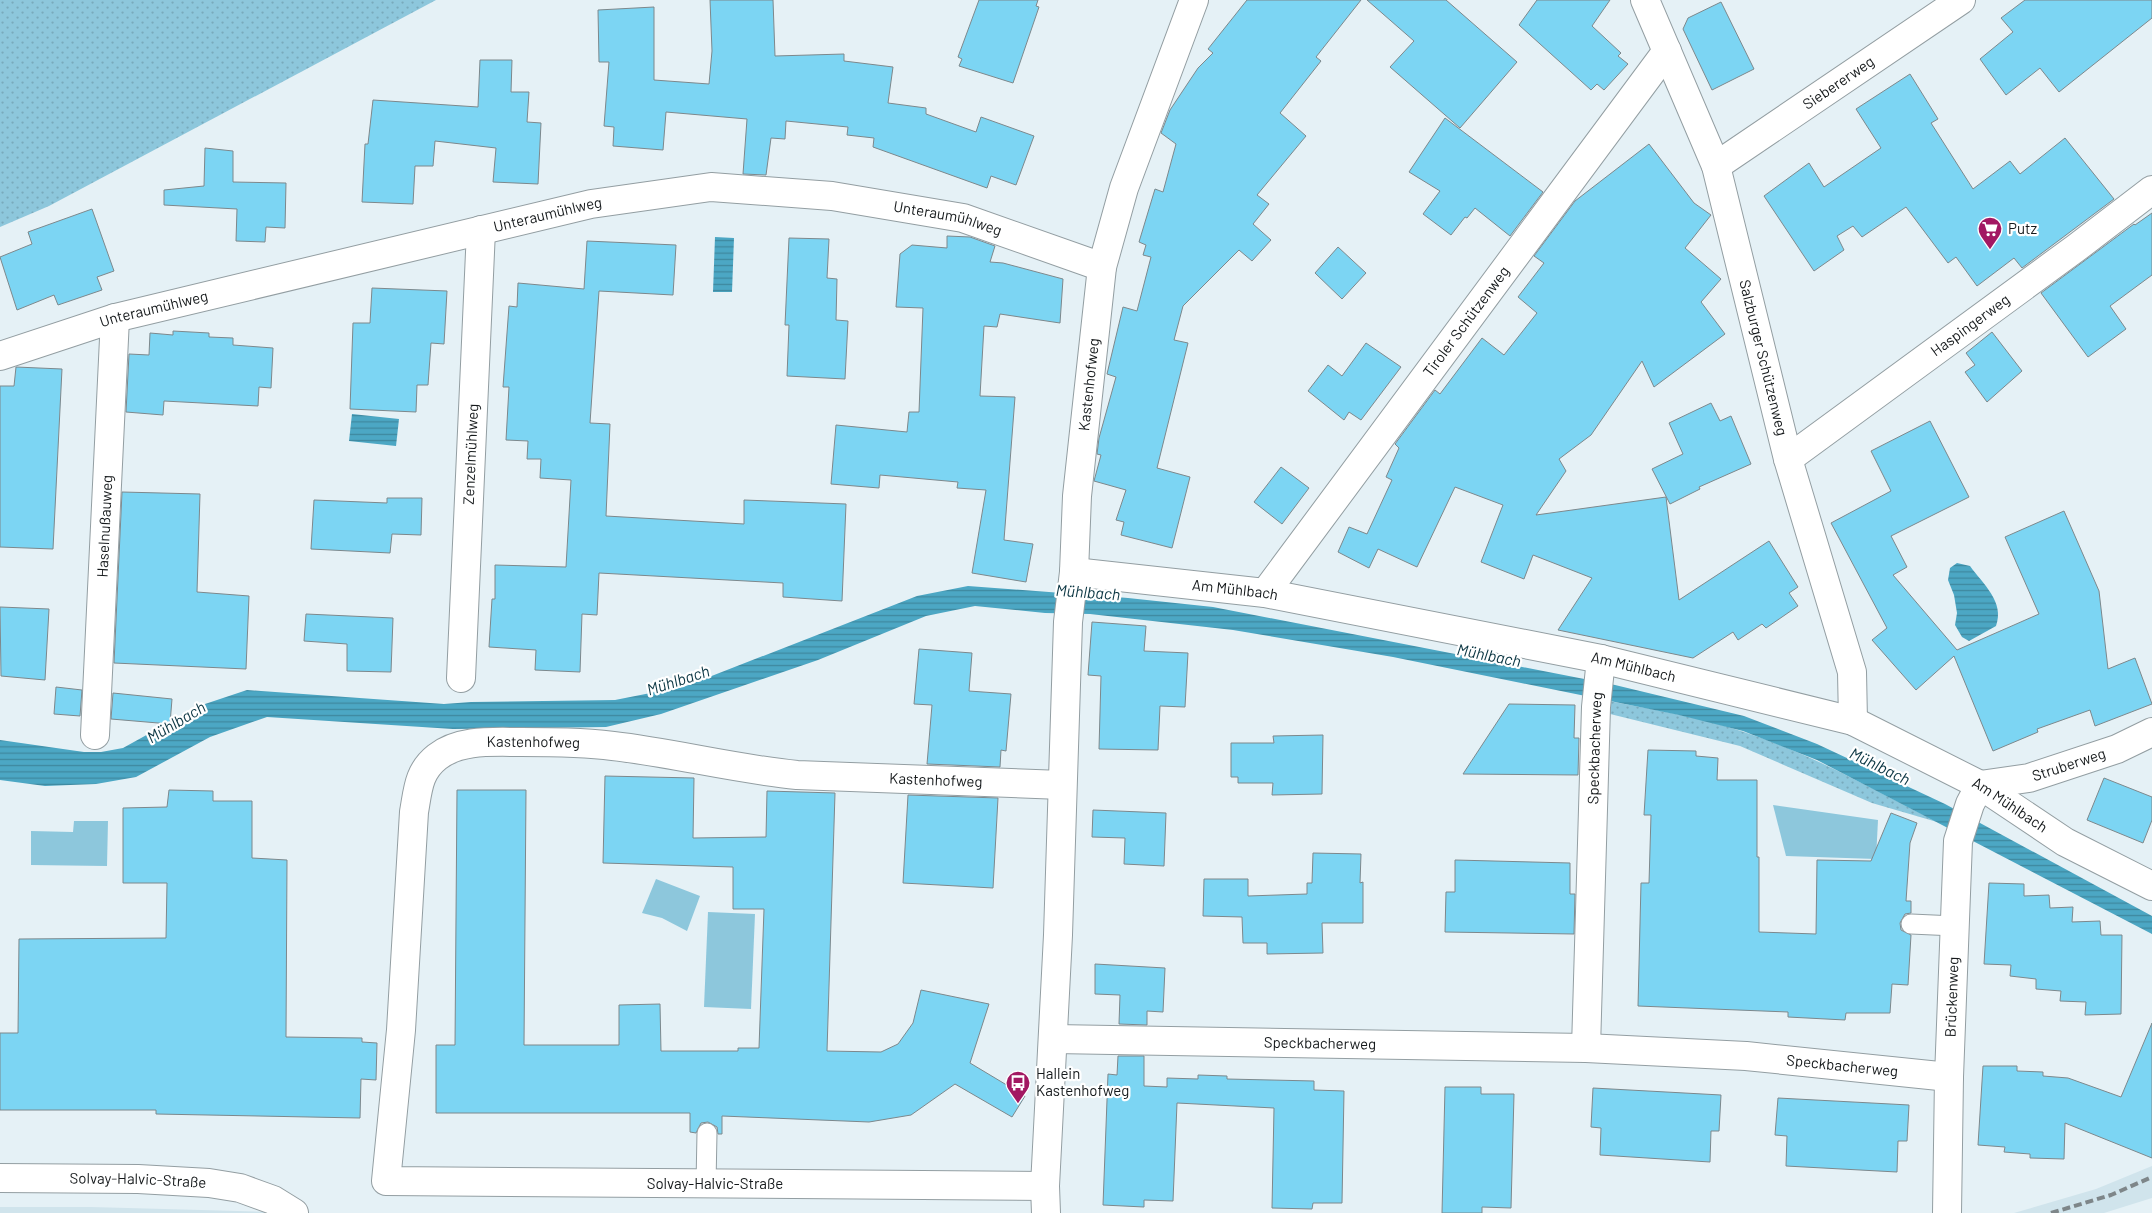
<svg xmlns="http://www.w3.org/2000/svg" width="2152" height="1213" font-family="Barlow,sans-serif">
<defs>
<pattern id="grass-dots" width="8" height="8" patternUnits="userSpaceOnUse" patternTransform="scale(1.25)"><rect width="8" height="8" fill="#8dc7dc"/><path d="M2 2h.1M6 6h.1" fill="none" stroke="#79aabc" stroke-width="1.8" stroke-linecap="round"/></pattern>
<pattern id="water-rules" width="6" height="5" patternUnits="userSpaceOnUse" patternTransform="scale(1.25)"><rect width="6" height="5" fill="#4ca7c4"/><path d="M0 2.5h6" fill="none" stroke="#3e879e"/></pattern>
</defs>
<rect width="100%" height="100%" fill="#e5f1f6"/>
<g fill="#d0e4ec">
<path d="M2152,1166V1198L2104,1213H2014L2096,1189Z"/>
<path d="M0,1207H91L314,1213H0Z"/>
</g>
<g fill="url(#grass-dots)">
<path d="M0,0H436L49,206L0,227Z"/>
<path d="M1609,701C1654,710 1700,717 1744,732C1812,754 1874,790 1937,822L1872,803L1740,746L1606,713Z"/>
</g>
<g fill="#8dc7dc">
<path d="M1773,805L1878,820L1876,859L1786,856Z"/>
<path d="M74,821H108L107,866L31,865V831L73,832Z"/>
<path d="M656,879L700,896L687,931L662,918L642,913Z"/>
<path d="M708,912L755,914L751,1009L704,1007Z"/>
</g>
<g fill="url(#water-rules)">
<path d="M715,237L734,238L732,292H713Z"/>
<path d="M352,414L399,419L396,446L349,441Z"/>
<path d="M1957,563L1970,566C1983,584 2005,602 1996,626L1969,641L1962,637L1955,625L1957,613L1954,595L1948,580L1950,568Z"/>
<path d="M968,586L1128,598L1213,607L1615,685L1744,716L1817,744L1945,804L2152,916V934L1817,760L1743,731L1679,715L1393,657L1233,630L1090,614L1045,613L975,606L926,616L818,660L661,714L606,727L453,729L267,717L210,737L136,777L96,784L45,786L0,780V740L84,752H101L123,748L199,706L247,690L444,704L471,702L615,700L686,686L917,596Z"/>
</g>
<g fill="#7cd5f3" stroke="#7d888c">
<path d="M710,0H773L775,56L844,54V61L893,67L888,103L926,108V114L976,132L981,117L1034,136L1016,185L991,176L987,188L873,147L874,138L847,135L848,127L786,121L785,139L771,138L766,175L743,174L747,119L666,112L663,150L613,146L614,127L604,126L609,62H599L598,10L654,7V80L709,84L712,51Z"/>
<path d="M979,0H1038L1036,6L1039,7L1013,83L959,66L962,59L958,57Z"/>
<path d="M1247,0H1361L1316,57L1321,61L1280,113L1306,136L1257,195L1269,204L1253,224L1271,240L1252,261L1239,250L1183,306L1174,340L1188,343L1157,468L1190,477L1172,548L1121,535L1124,522L1116,520L1126,490L1094,481L1101,455L1097,454L1099,438L1116,377L1107,374L1123,307L1137,311L1151,257L1143,255L1146,245L1139,242L1155,189L1163,192L1176,144L1161,133L1170,110L1198,68L1213,53L1208,49Z"/>
<path d="M1367,0H1446L1517,62L1460,128L1390,67L1414,41Z"/>
<path d="M1537,0H1610L1592,26L1621,53L1618,56L1628,64L1604,90L1597,84L1591,90L1519,25Z"/>
<path d="M2025,0H2152V18L2059,92L2040,68L2006,95L1980,59L2013,32L2001,18Z"/>
<path d="M1721,2L1754,69L1712,90L1683,29L1688,18Z"/>
<path d="M480,60H512L511,92H529L527,122L541,123L538,184L493,182L496,148L435,141L433,166H415L413,204L362,202L365,144H368L373,100L478,107Z"/>
<path d="M1910,74L1938,119L1931,123L1973,189L2010,161L2020,174L2065,138L2114,199L2022,268L2014,258L1977,286L1956,257L1948,263L1906,207L1862,237L1853,226L1837,236L1844,250L1814,271L1764,196L1809,163L1824,187L1881,148L1856,109Z"/>
<path d="M1445,118L1543,192L1510,236L1475,208L1467,218L1465,217L1451,235L1423,214L1440,191L1409,172Z"/>
<path d="M1649,144L1694,203L1711,215L1685,248L1721,279L1701,302L1725,334L1654,387L1642,361L1591,435L1559,459L1566,471L1536,515L1666,497L1679,600L1769,541L1798,587L1789,593L1798,606L1766,628L1762,624L1738,640L1733,632L1693,658L1558,630L1592,578L1533,555L1524,579L1481,562L1503,505L1455,487L1417,567L1378,549L1369,568L1338,552L1349,527L1367,534L1392,480L1386,477L1399,448L1395,444L1435,390L1440,394L1482,338L1504,355L1537,313L1518,297L1544,263L1534,256L1575,201Z"/>
<path d="M205,148L233,151V182L286,183L285,228L266,227L265,242L236,241L237,209L164,205V190L204,186Z"/>
<path d="M92,209L114,271L97,277L102,290L58,305L54,295L17,310L0,257L32,244L28,232Z"/>
<path d="M2152,213V275L2110,306L2126,329L2088,357L2041,293L2134,224L2135,225Z"/>
<path d="M947,236L970,237L995,246L990,262L1003,263L1063,279L1060,323L1000,314L997,327L984,326L980,396L1015,397L1004,540L1033,544L1026,582L972,573L986,490L957,488L958,482L880,475L879,488L831,484L836,425L907,432L909,412H919L923,308L896,307L900,254L912,245L947,248Z"/>
<path d="M789,238L829,239L827,278L837,279L836,320L848,321L845,379L787,376L789,325H785Z"/>
<path d="M587,241L676,245L673,295L599,291L590,423L610,424L606,516L744,524V500L846,504L842,601L783,597V583L599,573L597,615L582,614L580,672L535,670L536,650L489,647L492,599H495V565L566,567L571,480L540,478L541,459H527L528,441L506,440L509,387H503L509,306L517,307L518,283L584,289Z"/>
<path d="M1338,247L1366,273L1342,299L1315,273Z"/>
<path d="M372,288L447,291L444,344L431,343L428,385H417L416,412L350,409L353,323H370Z"/>
<path d="M173,331L209,333V337L233,338V345L273,348L271,388L259,387L258,406L164,401L163,415L126,412L129,354L149,355L150,333L173,335Z"/>
<path d="M1992,332L2022,371L1987,402L1965,372L1975,365L1966,353Z"/>
<path d="M1366,343L1401,367L1361,420L1349,412L1344,420L1308,391L1328,365L1342,376Z"/>
<path d="M16,367L62,369L53,549L0,547V386H14Z"/>
<path d="M1711,403L1720,421L1731,416L1751,464L1699,487L1700,489L1670,504L1652,469L1683,454L1669,423Z"/>
<path d="M1930,421L1969,497L1891,536L1907,567L1893,575L1957,650L2039,614L2005,537L2064,511L2099,591L2108,669L2135,658L2152,704L2095,726L2090,710L2037,729L2038,732L1993,751L1954,656L1916,690L1872,640L1887,628L1831,523L1891,491L1871,451Z"/>
<path d="M1281,467L1309,488L1282,524L1254,502Z"/>
<path d="M122,492L200,494L197,592L249,596L246,669L114,663Z"/>
<path d="M387,498H422L421,535L392,534L390,553L311,549L314,500L387,503Z"/>
<path d="M0,607L49,609L45,680L1,676Z"/>
<path d="M306,614L393,618L391,672L347,671V644L304,641Z"/>
<path d="M1092,622L1146,626L1144,651L1188,653L1185,707L1160,706L1158,750L1099,749L1101,676L1088,675Z"/>
<path d="M919,649L972,653L969,691L1011,694L1006,751L1001,750L1000,767L927,764L932,705L914,704Z"/>
<path d="M56,687L82,690L80,716L54,714Z"/>
<path d="M113,693L172,699L170,724L111,719Z"/>
<path d="M1509,704L1575,705L1574,738H1579L1578,775L1463,774Z"/>
<path d="M1323,735L1322,794L1272,795L1273,783H1238V777H1231V743H1274L1273,736Z"/>
<path d="M1648,750L1696,751V756L1718,758L1717,780H1757V857H1759V932L1816,934L1817,860L1871,861L1891,813L1917,823L1910,843L1906,901H1911V913L1905,914L1900,923L1901,930L1911,935L1908,985L1892,984L1890,1013H1846L1845,1020L1788,1017V1012L1638,1006L1641,883H1649L1651,815H1644Z"/>
<path d="M605,776L694,778L693,838L766,837L767,791L835,793L827,1051L881,1052L898,1044L913,1023L921,990L989,1004L970,1063L1025,1096L1012,1117L955,1084L911,1115L869,1122L722,1116V1134H718L717,1127L708,1122L701,1123L696,1133L690,1132V1113H436V1045H455L457,790H526L524,1045H619V1005L660,1004L661,1051H738V1048H759L764,909H733V867L603,863Z"/>
<path d="M2104,778L2152,797V820L2143,843L2087,820Z"/>
<path d="M169,790L213,791V801H252V858L287,860L286,1037L362,1038V1042L377,1043L376,1080L361,1079L360,1118L156,1114V1110H0V1033H18L19,939L166,938L167,883H123V808L167,807Z"/>
<path d="M908,795L998,798L993,888L903,883Z"/>
<path d="M1093,810L1166,813L1164,866L1124,864L1125,838L1092,837Z"/>
<path d="M1313,853L1361,854L1360,883L1363,882V923H1322L1323,953L1267,954V943H1243L1242,917L1203,916L1204,879H1248V896L1307,894V883H1312Z"/>
<path d="M1455,860L1570,863V894H1575L1574,934L1445,932L1446,892H1455Z"/>
<path d="M1989,883L2024,884V896L2049,895L2050,908L2073,907L2072,922L2100,921L2101,935H2122L2121,1014L2085,1015L2086,1002L2060,1001L2061,991L2036,989V979L2010,976L2011,965L1984,964Z"/>
<path d="M1095,964L1165,968L1163,1012L1147,1011V1025L1119,1024L1120,995L1095,994Z"/>
<path d="M2152,1023V1158L2065,1123L2064,1159L2030,1158V1154L2004,1152L2005,1147L1978,1145L1983,1066H2017V1071L2043,1072V1076L2068,1078L2121,1097Z"/>
<path d="M1118,1056H1144V1086L1167,1087V1078L1198,1079V1075L1227,1076V1079L1314,1081V1090L1344,1091L1342,1203H1313L1312,1209L1272,1208L1274,1108L1177,1103L1173,1201L1144,1200V1207L1103,1205L1108,1074L1117,1075Z"/>
<path d="M1445,1087H1481V1094H1514L1511,1208L1482,1207V1213H1442Z"/>
<path d="M1593,1088L1721,1095L1719,1131H1711L1710,1162L1600,1155L1601,1128L1591,1127Z"/>
<path d="M1778,1098L1909,1105L1907,1141H1898L1897,1172L1786,1166L1787,1136L1775,1135Z"/>
</g>
<g fill="none" stroke-linecap="round" stroke-linejoin="round">
<defs>
<g id="service">
<path d="M1911,924L1955,926"/>
<path d="M706,1184L707,1133"/>
</g>
<g id="minor">
<path id="s1" d="M1645,0L1716,166L1788,459L1852,672L1853,721"/>
<path id="s2" d="M1716,166L1961,0"/>
<path id="s3" d="M0,356L115,318L591,204L711,187L832,196L963,218L1102,267"/>
<path id="s4" d="M1788,459L2076,248L2152,190"/>
<path id="s5" d="M1074,572L1265,593L1601,659L1853,721L1980,785L2065,842L2152,886"/>
<path id="s6" d="M1265,593L1667,51"/>
<path id="s7" d="M461,678L481,230"/>
<path id="s8" d="M95,735L115,318"/>
<path id="s9" d="M1054,1039L1586,1048L1746,1056L1949,1077"/>
<path id="s10" d="M1586,1048L1596,707L1601,659"/>
<path id="s11" d="M0,1178L138,1179L209,1183L240,1188L273,1200L294,1213"/>
<path id="s12" d="M1045,1186L386,1181L401,1030L414,812C418,790 418,772 437,757C460,739 493,742 521,742C552,742 582,742 613,746C674,753 735,769 797,775L1062,785"/>
<path id="s13" d="M1046,1213L1045,1186L1058,935L1068,622L1074,572L1077,496L1102,267L1124,188L1194,0"/>
<path id="s14" d="M1947,1213L1949,1077L1958,841L1970,804L1980,785L2029,778L2117,749L2152,732"/>
</g>
</defs>
<use href="#service" stroke="#939ea2" stroke-width="21"/>
<use href="#minor" stroke="#939ea2" stroke-width="30"/>
<use href="#service" stroke="#fff" stroke-width="19"/>
<use href="#minor" stroke="#fff" stroke-width="28"/>
<path stroke="#7e8689" stroke-width="4" stroke-dasharray="8 4" stroke-linecap="butt" d="M2051,1213L2111,1195L2152,1177"/>
</g>
<defs>
<symbol id="supermarket-pin" viewBox="-11 -11 22 30"><path d="M0 17L-7.5 6A9.5 9.5 0 1 1 7.5 6Z" fill="#a21862" stroke="#fff"/><path d="M-6-5.5h2.5l.6 2H6L4.5 2H-2.5L-4.4-4H-6ZM-1.5 3.2a1.3 1.3 0 1 0 .1 0ZM3 3.2a1.3 1.3 0 1 0 .1 0Z" fill="#fff"/></symbol>
<symbol id="bus-pin" viewBox="-11 -11 22 30"><path d="M0 17L-7.5 6A9.5 9.5 0 1 1 7.5 6Z" fill="#a21862" stroke="#fff"/><path d="M-5-6H5V4H4V6H2V4H-2V6H-4V4H-5ZM-3.5-4V0h7V-4ZM-3.5 1.2v1.5H-2V1.2ZM2 1.2v1.5H3.5V1.2Z" fill="#fff"/></symbol>
</defs>
<g fill-rule="evenodd">
<use href="#supermarket-pin" x="1976" y="215" width="28" height="38"/>
<use href="#bus-pin" x="1004" y="1069" width="28" height="38"/>
</g>
<g text-anchor="middle" stroke-width="4.5" stroke-linejoin="round" paint-order="stroke">
<g font-size="15" fill="#15191b" stroke="#fff">
<text dy="5" stroke="none"><textPath href="#s2" startOffset="148">Siebererweg</textPath></text>
<text dy="5" stroke="none"><textPath href="#s3" startOffset="566">Unteraumühlweg</textPath></text>
<text dy="5" stroke="none"><textPath href="#s3" startOffset="971">Unteraumühlweg</textPath></text>
<text dy="5" stroke="none"><textPath href="#s3" startOffset="161">Unteraumühlweg</textPath></text>
<text dy="5" stroke="none"><textPath href="#s6" startOffset="338">Tiroler Schützenweg</textPath></text>
<text dy="5" stroke="none"><textPath href="#s4" startOffset="226">Haspingerweg</textPath></text>
<text dy="5" stroke="none"><textPath href="#s1" startOffset="378">Salzburger Schützenweg</textPath></text>
<text dy="5" stroke="none"><textPath href="#s13" startOffset="830">Kastenhofweg</textPath></text>
<text dy="5" stroke="none"><textPath href="#s7" startOffset="224">Zenzelmühlweg</textPath></text>
<text dy="5" stroke="none"><textPath href="#s8" startOffset="209">Haselnußauweg</textPath></text>
<text dy="5" stroke="none"><textPath href="#s5" startOffset="162">Am Mühlbach</textPath></text>
<text dy="5" stroke="none"><textPath href="#s5" startOffset="568">Am Mühlbach</textPath></text>
<text dy="5" stroke="none"><textPath href="#s12" startOffset="1190">Kastenhofweg</textPath></text>
<text dy="5" stroke="none"><textPath href="#s10" startOffset="300">Speckbacherweg</textPath></text>
<text dy="5" stroke="none"><textPath href="#s14" startOffset="524">Struberweg</textPath></text>
<text dy="5" stroke="none"><textPath href="#s12" startOffset="1595">Kastenhofweg</textPath></text>
<text dy="5" stroke="none"><textPath href="#s5" startOffset="972">Am Mühlbach</textPath></text>
<text dy="5" stroke="none"><textPath href="#s14" startOffset="216">Brückenweg</textPath></text>
<text dy="5" stroke="none"><textPath href="#s9" startOffset="266">Speckbacherweg</textPath></text>
<text dy="5" stroke="none"><textPath href="#s9" startOffset="789">Speckbacherweg</textPath></text>
<text dy="5" stroke="none"><textPath href="#s11" startOffset="138">Solvay-Halvic-Straße</textPath></text>
<text x="715" y="1189">Solvay-Halvic-Straße</text>
</g>
<g font-size="15" fill="#15191b" stroke="#fff" text-anchor="start">
<text x="2008" y="234">Putz</text>
<text x="1036" y="1079">Hallein<tspan x="1036" dy="17">Kastenhofweg</tspan></text>
</g>
<g font-size="16" font-style="italic" fill="#0a3542" stroke="#fff">
<text transform="translate(1088 592) rotate(4)" y="6">Mühlbach</text>
<text transform="translate(1489 655) rotate(11)" y="6">Mühlbach</text>
<text transform="translate(678 680) rotate(-18)" y="6">Mühlbach</text>
<text transform="translate(176 722) rotate(-31)" y="6">Mühlbach</text>
<text transform="translate(1880 766) rotate(26)" y="6">Mühlbach</text>
</g>
</g>
</svg>
